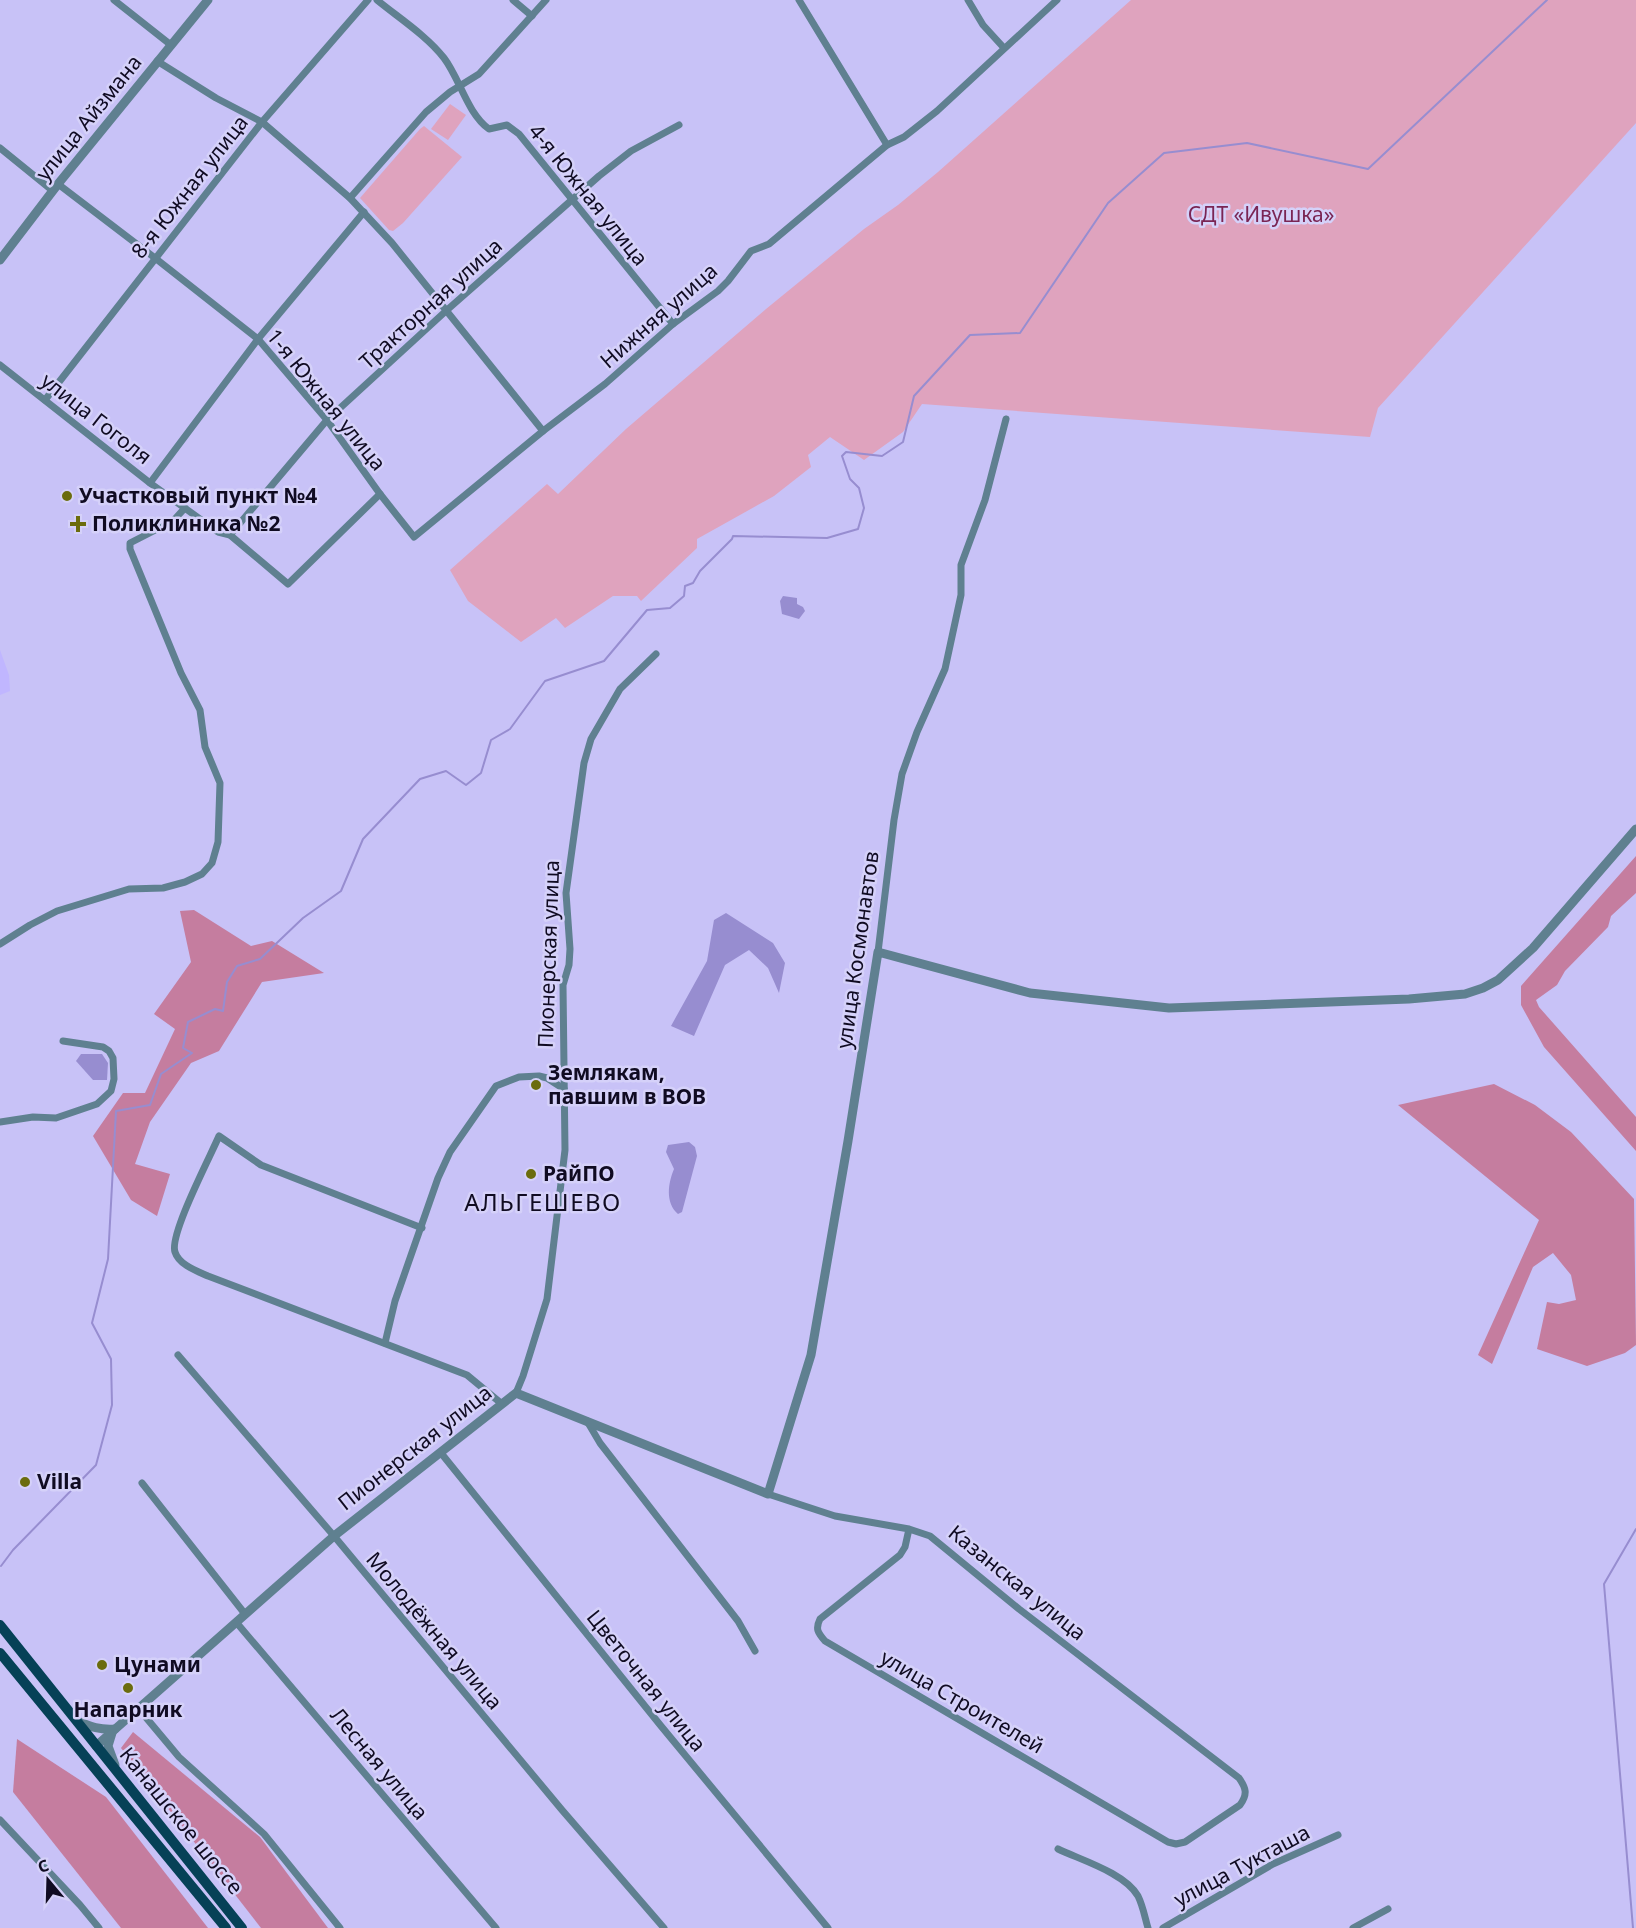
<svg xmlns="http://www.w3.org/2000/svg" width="1636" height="1928" font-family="'Noto Sans',sans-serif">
<rect width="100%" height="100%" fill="#c8c2f7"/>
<path fill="#c0b6ff" d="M0,650L9,675L10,691L0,695Z"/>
<g fill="#dfa3be">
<path d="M1131,0H1636V123L1378,408L1370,437L922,404L903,432L864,460L830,437L808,455L811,467L774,496L697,539V548L641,601L637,596H613L565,628L556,618L521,642L468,601L450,570L547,484L558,494L626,429L766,309L864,229L898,205L938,172Z"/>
<path d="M450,104L466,115L448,140L431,129Z"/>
<path d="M424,126L462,157L403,223L393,231L389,230L360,198L420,129Z"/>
</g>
<g fill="#c57d9f">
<path d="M1636,856V893L1611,916L1608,927L1565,971L1557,985L1536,1000L1539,1007L1636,1117V1151L1544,1047L1521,1005V986Z"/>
<path d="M194,910L251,946L272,941L324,973L262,982L219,1051L191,1063L150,1122L135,1164L170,1174L157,1216L131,1200L93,1136L123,1093H145L175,1029L154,1014L191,962L180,911Z"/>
<path d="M1494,1084L1535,1105L1571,1132L1634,1199L1636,1345L1625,1353L1587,1366L1537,1349L1547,1302L1559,1304L1576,1300L1571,1275L1553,1253L1533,1267L1492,1364L1478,1355L1539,1220L1398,1105Z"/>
<path d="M133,1732L260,1837L328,1928H261L121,1748Z"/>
<path d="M17,1739L106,1797L208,1928H121L13,1792Z"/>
</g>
<g fill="#978dd0">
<path d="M783,596L797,598V604L803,607L805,611L799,619L782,614L780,601Z"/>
<path d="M726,913L773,943L785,963L779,993L768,968L749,950L725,965L694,1036L671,1026L707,961L714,920Z"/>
<path d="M81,1054H102L108,1063L107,1080H93L76,1061Z"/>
<path d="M689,1142L695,1147L697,1156L682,1212L678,1214C665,1203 668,1183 674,1169L666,1152L668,1145Z"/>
</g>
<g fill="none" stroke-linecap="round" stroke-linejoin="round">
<g stroke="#978dd0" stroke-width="2">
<path d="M1,1566L13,1550L96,1465L112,1405L111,1359L92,1323L108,1259L116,1111L150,1105L161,1074L192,1053L183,1048L188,1022L215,1009L223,1011L227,982L237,966L260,959L303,918L341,891L363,839L420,779L446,771L466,785L481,773L491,740L510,729L545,681L604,661L647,610L670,608L684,596L685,586L693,583L700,571L732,539L733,536L827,538L858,529L864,508L859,488L850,479L842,456L846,452L882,456L903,442L914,396L970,335L1020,333L1108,203L1164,153L1247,143L1368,169L1547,0"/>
<path d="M1633,1928L1604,1584L1636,1529"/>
</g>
<g stroke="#5f8090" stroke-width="7">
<path d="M114,0L171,45"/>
<path d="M377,0C399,18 427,36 444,58C460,79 467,113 489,129L507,125L519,134L673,324"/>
<path d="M513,0L532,16"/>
<path d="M799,0L887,145"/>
<path d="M968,0L983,25L1004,48"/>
<path d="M157,61L216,98L262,122L350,198L392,243L543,431"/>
<path d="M0,148L53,191"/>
<path d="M58,184L155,258L258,339L327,420L380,494L414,537L543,431L605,384L673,324L718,291L728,281L751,251L769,244L887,145L904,137L937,111L1057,0"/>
<path d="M350,198L426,112L450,92L479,74L546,0"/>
<path d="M0,365L150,483L218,532L230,535L288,584L380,494"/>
<path d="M45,400L262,122L368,0"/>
<path d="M150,483L258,339L364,212"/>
<path d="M230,535L327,420L447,310L599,176L631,151L679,125"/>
<path d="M0,944L30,925L57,911L129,889L163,888L185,882L202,874L212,863L218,842L220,783L205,747L200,710L181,673L130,549V543L173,521L185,508"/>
<path d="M878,952L894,820L902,774L917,732L945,669L961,595V565L985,500L1006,419"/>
<path d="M0,1122L33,1117L56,1118L97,1104L111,1091L114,1079L113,1058L109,1051L103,1047L63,1041"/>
<path d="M422,1228L261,1165L219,1136C210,1157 169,1235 175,1252C179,1265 197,1271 208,1276L467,1375L502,1404"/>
<path d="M385,1343L395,1301L438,1178L450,1152L496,1086L519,1077L539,1076L547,1078L564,1089"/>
<path d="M178,1355L334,1536L562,1810L664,1928"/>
<path d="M516,1393L523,1376L547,1299L565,1150L563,985L569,965L570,949L566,893L584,763L591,739L620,689L656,654"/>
<path d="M587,1421L600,1443L738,1621L755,1651"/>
<path d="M441,1453L661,1726L828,1928"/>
<path d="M142,1483L245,1614"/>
<path d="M768,1494L835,1516L909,1529L930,1536L1019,1609L1239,1778C1246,1788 1248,1794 1240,1805L1185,1842L1176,1844L1168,1842L825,1641C818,1633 815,1629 820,1619L900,1555L905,1547L909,1529"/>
<path d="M236,1622L496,1928"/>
<path d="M138,1708L179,1757L264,1834L340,1928"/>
<path d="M0,1820L80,1905L99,1928"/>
<path d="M1058,1849C1081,1860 1125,1873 1138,1896C1143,1906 1145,1918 1148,1928"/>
<path d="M1163,1928L1273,1864L1338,1835"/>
<path d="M1353,1928L1388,1909"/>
</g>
<g stroke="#5f8090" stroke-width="9">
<path d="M0,260L58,184L208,0"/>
<path d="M77,1721C91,1727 100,1730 115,1729"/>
<path d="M112,1733L108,1746L115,1765"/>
<path d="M96,1746L334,1536L516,1393L768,1494L811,1355L848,1141L878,952L1030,993L1169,1008L1409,999L1465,994L1483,988L1498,980L1533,948L1636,829"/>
</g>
<g stroke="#064157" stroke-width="10">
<path d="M0,1625L242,1928"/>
<path d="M0,1653L226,1928"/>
</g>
</g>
<g fill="#6b6c0d" stroke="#d5d1f9" stroke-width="2">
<circle cx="67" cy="496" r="6"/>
<path d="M75 515h6v6h6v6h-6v6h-6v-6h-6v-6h6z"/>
<circle cx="536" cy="1085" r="6"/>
<circle cx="531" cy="1174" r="6"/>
<circle cx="25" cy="1482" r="6"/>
<circle cx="102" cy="1665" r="6"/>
<circle cx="128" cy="1688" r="6"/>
</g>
<g text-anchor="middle" stroke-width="5" stroke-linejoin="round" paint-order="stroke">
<g font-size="21" fill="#100b22" stroke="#d5d1f9">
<text transform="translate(89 118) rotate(-51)" y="7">улица Айзмана</text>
<text transform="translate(190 187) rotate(-52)" y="7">8-я Южная улица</text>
<text transform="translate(588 195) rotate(51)" y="7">4-я Южная улица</text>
<text transform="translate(431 304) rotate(-42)" y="7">Тракторная улица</text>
<text transform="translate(659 316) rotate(-41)" y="7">Нижняя улица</text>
<text transform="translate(326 400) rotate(51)" y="7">1-я Южная улица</text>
<text transform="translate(96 419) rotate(38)" y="7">улица Гоголя</text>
<text transform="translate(858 950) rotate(-82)" y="7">улица Космонавтов</text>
<text transform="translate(549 954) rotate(-88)" y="7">Пионерская улица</text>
<text transform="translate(415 1448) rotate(-38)" y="7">Пионерская улица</text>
<text transform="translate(1017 1583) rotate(39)" y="7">Казанская улица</text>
<text transform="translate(434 1631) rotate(50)" y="7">Молодёжная улица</text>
<text transform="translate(646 1681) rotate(51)" y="7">Цветочная улица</text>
<text transform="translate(962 1702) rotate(30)" y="7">улица Строителей</text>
<text transform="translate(379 1764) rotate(50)" y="7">Лесная улица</text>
<text transform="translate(181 1821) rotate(51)" y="7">Канашское шоссе</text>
<text transform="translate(1242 1866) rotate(-28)" y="7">улица Тукташа</text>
</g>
<g font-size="21" fill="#7a2554" stroke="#d5d1f9">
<text x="1261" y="222">СДТ «Ивушка»</text>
</g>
<g font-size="21" font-weight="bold" fill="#100b22" stroke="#d5d1f9" text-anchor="start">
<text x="79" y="503">Участковый пункт №4</text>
<text x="92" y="531">Поликлиника №2</text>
<text x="548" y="1080">Землякам,<tspan x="548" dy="24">павшим в ВОВ</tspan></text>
<text x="543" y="1181">РайПО</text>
<text x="37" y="1489">Villa</text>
<text x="114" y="1672">Цунами</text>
<text x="128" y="1717" text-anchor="middle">Напарник</text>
</g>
<g font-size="24" letter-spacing="1.5" fill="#100b22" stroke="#d5d1f9">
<text x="543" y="1211">АЛЬГЕШЕВО</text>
</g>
</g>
<g transform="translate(48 1880) rotate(341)" stroke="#d5d1f9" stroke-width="4.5" paint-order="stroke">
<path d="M0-4.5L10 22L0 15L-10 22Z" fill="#100b22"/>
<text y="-9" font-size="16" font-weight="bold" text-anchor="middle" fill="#100b22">С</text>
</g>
</svg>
